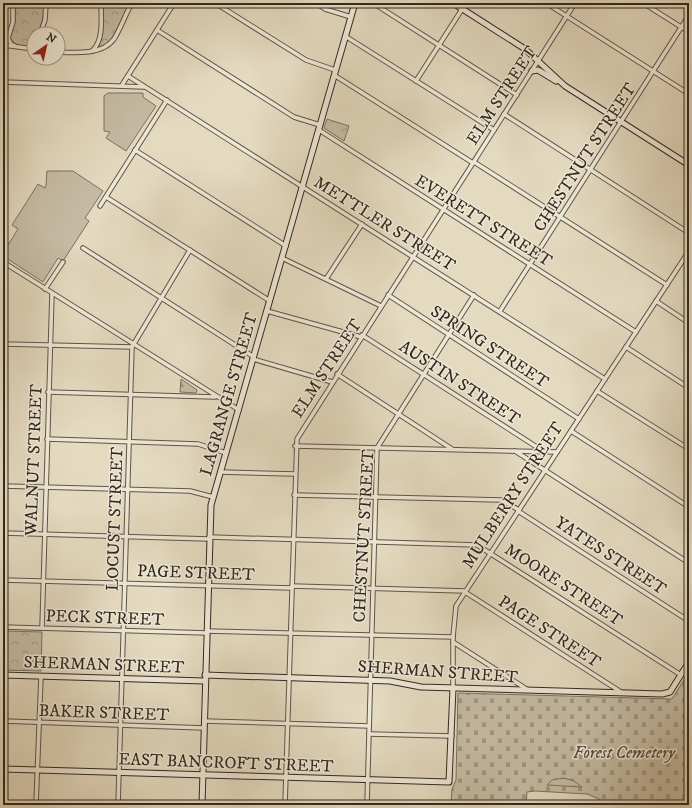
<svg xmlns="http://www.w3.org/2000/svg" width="692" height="808" font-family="'IM FELL DW Pica',serif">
<defs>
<pattern id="forest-firs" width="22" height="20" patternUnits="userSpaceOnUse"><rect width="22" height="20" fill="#c6bca5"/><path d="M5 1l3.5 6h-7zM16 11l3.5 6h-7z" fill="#a19986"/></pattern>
<pattern id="cemetery-stones" width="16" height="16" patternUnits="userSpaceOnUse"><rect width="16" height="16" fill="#c6bca5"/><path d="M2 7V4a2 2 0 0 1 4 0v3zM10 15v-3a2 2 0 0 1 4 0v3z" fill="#a19986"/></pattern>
<pattern id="park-crowns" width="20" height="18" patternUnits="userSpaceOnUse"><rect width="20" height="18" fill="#c6bca5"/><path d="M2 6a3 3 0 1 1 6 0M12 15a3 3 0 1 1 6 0" fill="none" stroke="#a19986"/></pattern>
</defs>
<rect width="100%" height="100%" fill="#e4dac0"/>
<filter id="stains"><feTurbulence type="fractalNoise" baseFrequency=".005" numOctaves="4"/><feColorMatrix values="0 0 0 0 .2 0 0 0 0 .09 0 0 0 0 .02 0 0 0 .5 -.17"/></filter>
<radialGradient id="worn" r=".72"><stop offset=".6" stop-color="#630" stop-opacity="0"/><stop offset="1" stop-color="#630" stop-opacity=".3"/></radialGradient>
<path fill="url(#forest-firs)" stroke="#7c7262" d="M181,379L197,390L196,393L180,392Z"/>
<path fill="url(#cemetery-stones)" stroke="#7c7262" d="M689,672V805H604L599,799L587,794L535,791L527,792L526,805H451L452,789L456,780L458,693L672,699Z"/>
<g fill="url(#park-crowns)" stroke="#7c7262">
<path d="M15,3H44L43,19L38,34H34V41L26,46L16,45L10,38L15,22Z"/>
<path d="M102,3H130L112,38L108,43L100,47L99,46Z"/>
<path d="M327,119L349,126L344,141L324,128Z"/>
<path d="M3,631L42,632L41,671L3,670Z"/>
<path d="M564,778L574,781L582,787L547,785L552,780Z"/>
</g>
<g fill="#c6bca5" stroke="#7c7262">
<path d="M108,93H143V97L156,106L126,151L106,138L110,132L104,131V96Z"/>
<path d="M47,171H73L103,191L85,218L89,221L63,261L58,258L43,282L3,256V253L18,229L12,225L38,184L45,188L46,185Z"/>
</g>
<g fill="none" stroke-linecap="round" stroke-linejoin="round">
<defs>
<g id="street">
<path d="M13,3V22L8,38L11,44L15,46"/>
<path d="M215,3L306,60L335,70"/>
<path d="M316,3L325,9L351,17"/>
<path d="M373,3L517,95"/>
<path d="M546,3L689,94"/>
<path d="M643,3L689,32"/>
<path d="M157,30L294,117L320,125"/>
<path d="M40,34L45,20L46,3"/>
<path d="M345,36L494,130"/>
<path d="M3,45L34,49"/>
<path d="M93,50C104,39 101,18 101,3"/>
<path d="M58,52C75,53 103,55 114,39C121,28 125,15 132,3"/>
<path d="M334,75L473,163"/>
<path d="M128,76L605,379"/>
<path d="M416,81L466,3"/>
<path d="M3,82L144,87"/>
<path d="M122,85L174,3"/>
<path d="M504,114L689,233"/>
<path d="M319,130L636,332"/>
<path d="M135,150L286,246"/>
<path d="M474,162L667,285"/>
<path d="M106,197L270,301"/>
<path d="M100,206L167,100"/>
<path d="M83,248L254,357"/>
<path d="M282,258L381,306"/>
<path d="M3,262L239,410"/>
<path d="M326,279L362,224"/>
<path d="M45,289L63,262"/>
<path d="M388,295L579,419"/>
<path d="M656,301L689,323"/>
<path d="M267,311L361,337"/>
<path d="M500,311L689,15"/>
<path d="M362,335L543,451"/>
<path d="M3,344L132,347"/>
<path d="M626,347L689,388"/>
<path d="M253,359L332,382"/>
<path d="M337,374L452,449"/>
<path d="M597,391L689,449"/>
<path d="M48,392L215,397"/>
<path d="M571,431L689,507"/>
<path d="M47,439L198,444L226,453"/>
<path d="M295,446L557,452"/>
<path d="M515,451L689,563"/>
<path d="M220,472L295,474"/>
<path d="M3,486L190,491L213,497"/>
<path d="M294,495L501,500L519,510"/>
<path d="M518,511L689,621"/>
<path d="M3,533L209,539"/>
<path d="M209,537L477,545L681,675"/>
<path d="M3,580L292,588"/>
<path d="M292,586L465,591"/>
<path d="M465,592L621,692"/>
<path d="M3,627L207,633"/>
<path d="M42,628L52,293"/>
<path d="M207,631L453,637"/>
<path d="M453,642L528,690"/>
<path d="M453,688V637L456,606L689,251"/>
<path d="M3,721L204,728"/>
<path d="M204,721L369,726"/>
<path d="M369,734L452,736"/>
<path d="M36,805L41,676"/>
<path d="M118,805L132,347L190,250"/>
<path d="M285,805L297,439L575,3"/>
<path d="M367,805L377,448L474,295"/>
</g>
<g id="secondary">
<path d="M453,3L525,49L565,86L689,165"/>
<path d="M532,71L538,70L556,81"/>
<path d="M3,675L205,681"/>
<path d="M205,675L390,681L421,687L662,694L670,692L689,662"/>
<path d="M3,769L449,782L453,688"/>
<path d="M202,805L211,505L355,3"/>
</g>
</defs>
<use href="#street" stroke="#5e5547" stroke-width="5.5"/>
<use href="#secondary" stroke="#32291f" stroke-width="7"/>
<use href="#street" stroke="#ede7d6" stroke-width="3.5"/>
<use href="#secondary" stroke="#ede7d6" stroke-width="5"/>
</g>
<g text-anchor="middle" stroke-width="3" stroke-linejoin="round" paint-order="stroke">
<g font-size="17" fill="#32291f" stroke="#ede7d6">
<text transform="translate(501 95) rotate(-57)" y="6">ELM STREET</text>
<text transform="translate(584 157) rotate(-57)" y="6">CHESTNUT STREET</text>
<text transform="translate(484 220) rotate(32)" y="6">EVERETT STREET</text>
<text transform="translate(385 223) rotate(32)" y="6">METTLER STREET</text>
<text transform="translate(490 346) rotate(33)" y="6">SPRING STREET</text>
<text transform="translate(326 368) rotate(-57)" y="6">ELM STREET</text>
<text transform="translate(460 382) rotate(33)" y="6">AUSTIN STREET</text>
<text transform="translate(228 394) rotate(-74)" y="6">LAGRANGE STREET</text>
<text transform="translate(33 460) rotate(-88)" y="6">WALNUT STREET</text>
<text transform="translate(512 495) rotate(-57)" y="6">MULBERRY STREET</text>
<text transform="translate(114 519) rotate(-88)" y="6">LOCUST STREET</text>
<text transform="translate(363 536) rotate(-87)" y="6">CHESTNUT STREET</text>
<text transform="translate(611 555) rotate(33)" y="6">YATES STREET</text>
<text transform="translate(196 572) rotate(2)" y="6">PAGE STREET</text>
<text transform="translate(564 584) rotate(33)" y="6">MOORE STREET</text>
<text transform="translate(105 617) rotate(2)" y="6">PECK STREET</text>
<text transform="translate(550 631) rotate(33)" y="6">PAGE STREET</text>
<text transform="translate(104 664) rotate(2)" y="6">SHERMAN STREET</text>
<text transform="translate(438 671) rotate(4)" y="6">SHERMAN STREET</text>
<text transform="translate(104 712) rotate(2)" y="6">BAKER STREET</text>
<text transform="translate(226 762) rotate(2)" y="6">EAST BANCROFT STREET</text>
</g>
<g font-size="17" font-style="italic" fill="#574e40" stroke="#ede7d6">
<text x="624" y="758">Forest Cemetery</text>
</g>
</g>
<rect width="692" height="808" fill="none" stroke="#e4dac0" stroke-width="16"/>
<rect x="4" y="4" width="684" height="800" fill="none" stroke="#32291f" stroke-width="2"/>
<rect x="8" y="8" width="676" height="792" fill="none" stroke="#32291f"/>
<g transform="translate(46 46) rotate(34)"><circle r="19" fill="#ede7d6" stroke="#a29b8d"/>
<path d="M0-3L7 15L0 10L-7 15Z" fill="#8f2418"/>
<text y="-6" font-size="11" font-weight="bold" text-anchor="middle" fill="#32291f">N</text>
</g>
<rect width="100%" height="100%" filter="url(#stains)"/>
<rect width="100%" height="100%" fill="url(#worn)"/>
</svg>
